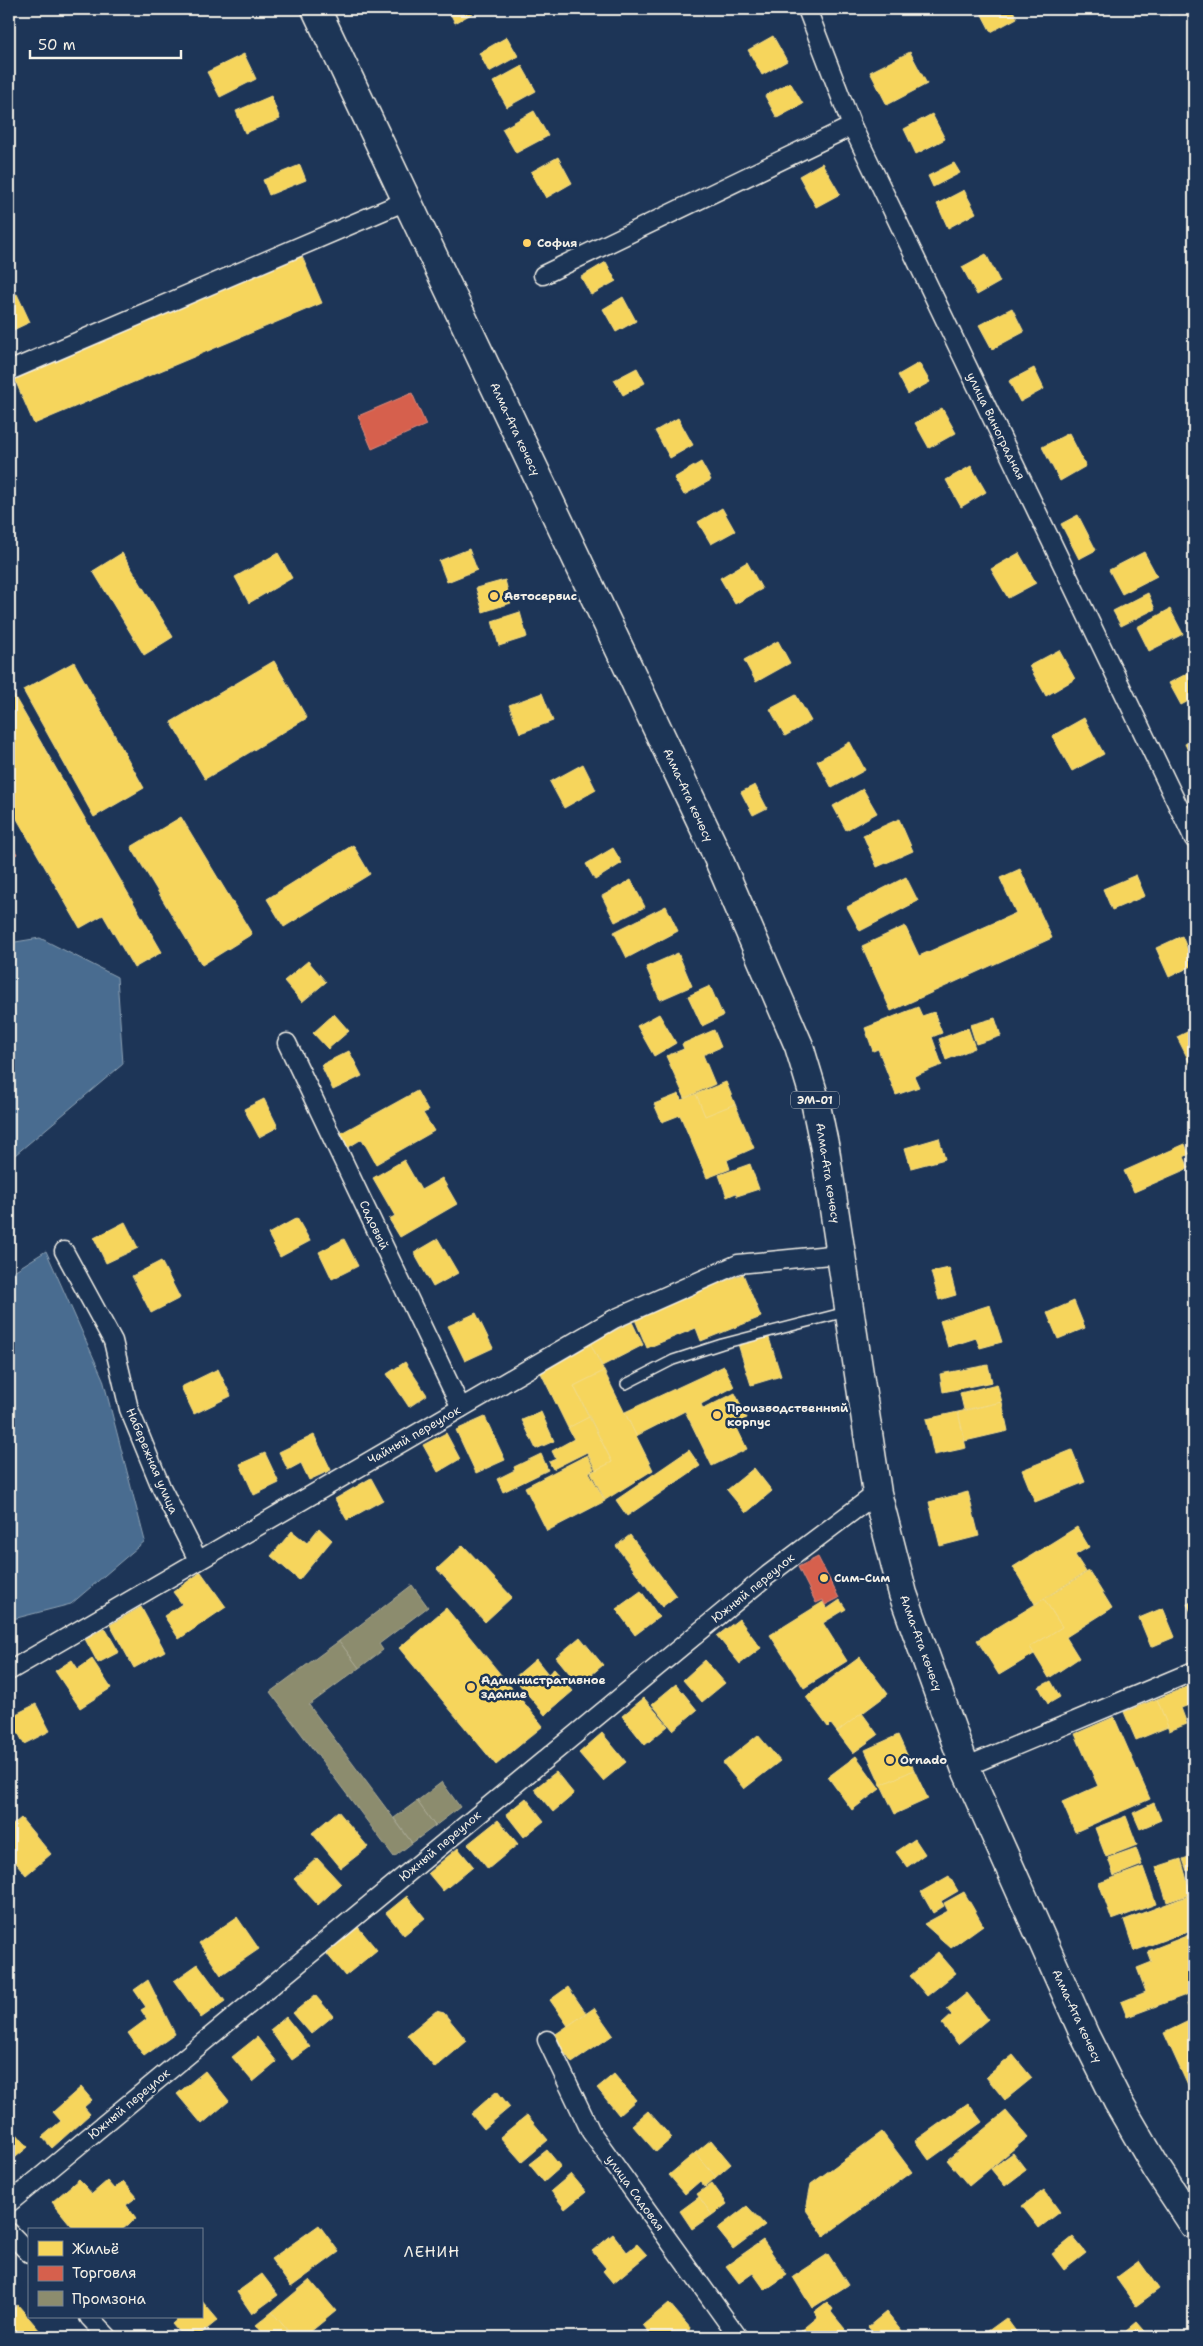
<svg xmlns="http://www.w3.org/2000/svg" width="1203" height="2346" font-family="'Shantell Sans',sans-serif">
<rect width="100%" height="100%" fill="#1d3557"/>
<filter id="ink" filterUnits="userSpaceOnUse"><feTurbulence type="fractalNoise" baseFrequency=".02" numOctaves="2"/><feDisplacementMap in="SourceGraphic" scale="10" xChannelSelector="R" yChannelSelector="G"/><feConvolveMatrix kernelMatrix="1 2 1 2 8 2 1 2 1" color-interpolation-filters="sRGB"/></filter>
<g filter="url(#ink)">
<g fill="#496c90" stroke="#8da1b3">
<path d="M40,938L117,977L123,1064L9,1160V943Z"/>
<path d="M46,1251L103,1379L145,1541L71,1604L9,1620V1274Z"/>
</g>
<g fill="#f6d55c" stroke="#f5dd86">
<path d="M448,9H480L455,23Z"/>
<path d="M979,9H1012L1017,18L991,32Z"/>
<path d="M1165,9H1181L1168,15Z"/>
<path d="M773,36L787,61L762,75L748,50Z"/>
<path d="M507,37L518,56L489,72L479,53Z"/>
<path d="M910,52L927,84L887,105L870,72Z"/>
<path d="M244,54L256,79L220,97L207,72Z"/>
<path d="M522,66L536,91L507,107L493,82Z"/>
<path d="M790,82L803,104L777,118L765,96Z"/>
<path d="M271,96L280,119L245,133L236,111Z"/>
<path d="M534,111L548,136L516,153L502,129Z"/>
<path d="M932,114L945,139L916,154L904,129Z"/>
<path d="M558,157L572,183L546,198L531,172Z"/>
<path d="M822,163L840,194L816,207L799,176Z"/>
<path d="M954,163L960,173L933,187L928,176Z"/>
<path d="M300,165L306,180L269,195L263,180Z"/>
<path d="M964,190L976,213L948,228L937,204Z"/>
<path d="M300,252L322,303L34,424L12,373Z"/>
<path d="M986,254L1000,282L977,295L962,267Z"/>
<path d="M606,262L616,281L591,295L581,277Z"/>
<path d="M17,294L30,322L9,332V297Z"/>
<path d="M623,297L636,321L616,332L603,309Z"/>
<path d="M1012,308L1024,332L992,349L979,325Z"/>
<path d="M919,363L930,382L908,394L898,375Z"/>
<path d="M637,368L645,383L623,395L614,380Z"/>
<path d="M1034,368L1044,389L1020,402L1009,381Z"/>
<path d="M942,408L956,433L929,448L915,423Z"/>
<path d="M678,418L693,445L670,458L655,431Z"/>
<path d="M1069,433L1086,466L1060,481L1042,447Z"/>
<path d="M701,462L711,480L684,495L674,478Z"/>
<path d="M971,466L986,492L961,507L946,480Z"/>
<path d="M722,508L735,531L711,544L698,522Z"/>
<path d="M1078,515L1096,550L1079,559L1061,524Z"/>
<path d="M469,549L477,570L447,582L439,561Z"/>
<path d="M1144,552L1157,576L1122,594L1109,570Z"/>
<path d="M122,553L173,637L144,655L93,571Z"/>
<path d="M278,553L292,578L249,603L235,577Z"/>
<path d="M1019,553L1036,583L1008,598L991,569Z"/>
<path d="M747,562L762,589L735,604L720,578Z"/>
<path d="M505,580L511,603L483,612L476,588Z"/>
<path d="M1148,593L1155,609L1121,626L1113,611Z"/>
<path d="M1170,609L1183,634L1149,651L1137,627Z"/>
<path d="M520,612L527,637L499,646L492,621Z"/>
<path d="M778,641L790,663L756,682L744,660Z"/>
<path d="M1059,650L1075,679L1046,696L1029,666Z"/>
<path d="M274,661L307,718L205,779L171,722Z"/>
<path d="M74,662L144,788L94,817L23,690Z"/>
<path d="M1194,670V698L1181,705L1169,683Z"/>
<path d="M9,687L162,952L134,968L103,915L80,928L9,805Z"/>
<path d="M542,693L553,721L520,733L509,705Z"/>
<path d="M796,695L811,721L785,736L770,709Z"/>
<path d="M1084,718L1104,754L1072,771L1052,736Z"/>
<path d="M1194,739V763L1185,744Z"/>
<path d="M850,742L865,770L832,788L817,761Z"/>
<path d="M583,764L596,790L564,808L550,782Z"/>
<path d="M755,785L767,808L753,815L741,792Z"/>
<path d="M863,789L877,813L846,830L833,806Z"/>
<path d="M181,817L252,934L202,965L131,847Z"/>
<path d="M899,819L913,851L877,867L863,835Z"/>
<path d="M353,845L370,874L284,927L267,899Z"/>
<path d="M613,848L622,863L595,880L586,864Z"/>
<path d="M1020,869L1052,938L891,1011L862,946L905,926L919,956L1016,913L1000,878Z"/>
<path d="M1136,875L1145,896L1112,910L1103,889Z"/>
<path d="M906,877L918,901L860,931L847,907Z"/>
<path d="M631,880L645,907L615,922L602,896Z"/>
<path d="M666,906L678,931L627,958L614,932Z"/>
<path d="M1182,936L1194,965L1169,977L1156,948Z"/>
<path d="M678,953L692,986L660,1000L646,967Z"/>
<path d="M308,961L326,982L302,1002L284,981Z"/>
<path d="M710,986L723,1016L702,1026L688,996Z"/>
<path d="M918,1007L922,1016L934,1012L942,1033L932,1037L942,1065L914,1076L919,1087L896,1095L878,1049L873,1051L865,1028Z"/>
<path d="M334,1014L349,1031L328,1049L313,1033Z"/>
<path d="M659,1014L676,1043L654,1056L637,1026Z"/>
<path d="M995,1018L1001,1036L976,1044L970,1025Z"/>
<path d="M968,1028L975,1048L946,1060L939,1039Z"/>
<path d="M714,1030L721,1047L703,1055L715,1084L685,1098L666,1056L684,1049L682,1044Z"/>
<path d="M1189,1031L1194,1040V1071L1177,1037Z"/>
<path d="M349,1051L362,1076L333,1090L321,1065Z"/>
<path d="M726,1082L735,1104L705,1116L696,1094Z"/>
<path d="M417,1091L428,1111L423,1113L434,1131L376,1164L362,1139L342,1151L334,1137Z"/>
<path d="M679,1094L681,1100L696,1094L705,1116L735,1104L754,1148L727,1160L730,1169L707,1178L680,1115L662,1122L654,1104Z"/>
<path d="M264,1099L278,1127L259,1137L244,1109Z"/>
<path d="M939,1138L945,1159L911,1168L905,1148Z"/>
<path d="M1185,1144L1189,1154L1184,1157L1189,1168L1134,1192L1124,1171Z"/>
<path d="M404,1160L421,1190L442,1178L457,1204L400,1237L389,1219L395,1216L373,1178Z"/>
<path d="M750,1164L759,1189L737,1196L736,1193L727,1197L719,1175Z"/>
<path d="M297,1218L310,1241L280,1257L268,1234Z"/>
<path d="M125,1222L138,1248L106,1263L94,1238Z"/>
<path d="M344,1239L358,1266L332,1279L319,1252Z"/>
<path d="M438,1239L458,1273L433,1287L414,1253Z"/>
<path d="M161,1261L180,1298L151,1313L132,1276Z"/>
<path d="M949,1268L956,1295L939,1300L931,1272Z"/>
<path d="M743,1274L761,1317L701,1341L696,1328L647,1348L634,1317Z"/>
<path d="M1074,1301L1085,1328L1058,1339L1047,1313Z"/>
<path d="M990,1305L1002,1342L980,1348L976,1338L948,1347L940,1321Z"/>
<path d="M476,1313L493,1348L465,1361L448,1326Z"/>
<path d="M632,1322L643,1345L602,1366L590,1343Z"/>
<path d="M768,1335L781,1376L751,1385L738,1344Z"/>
<path d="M590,1343L604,1371L574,1386L589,1417L568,1428L539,1369Z"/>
<path d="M405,1362L427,1395L409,1407L387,1374Z"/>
<path d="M988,1365L992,1382L943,1392L940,1374Z"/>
<path d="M724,1366L734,1387L701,1404L703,1409L735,1393L747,1418L735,1424L747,1449L712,1466L685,1411L636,1436L625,1412Z"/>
<path d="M218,1369L231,1396L194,1414L181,1387Z"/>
<path d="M604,1371L653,1470L605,1500L591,1472L612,1462L574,1386Z"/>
<path d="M997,1384L1002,1402L964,1410L960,1393Z"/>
<path d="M1002,1402L1008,1431L965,1441L958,1412Z"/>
<path d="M541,1412L554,1441L536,1449L522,1420Z"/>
<path d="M958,1412L966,1448L934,1455L926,1419Z"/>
<path d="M485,1417L505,1460L476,1473L456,1430Z"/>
<path d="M589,1417L612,1462L596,1470L587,1452L553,1469L549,1462L556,1459L552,1451L574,1439L568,1428Z"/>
<path d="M446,1433L460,1459L438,1472L423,1445Z"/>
<path d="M314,1435L331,1470L309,1480L301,1463L288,1470L279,1452Z"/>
<path d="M689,1450L700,1466L627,1516L616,1500Z"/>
<path d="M1072,1450L1085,1482L1035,1502L1022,1470Z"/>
<path d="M265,1453L279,1483L254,1495L240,1464Z"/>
<path d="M541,1454L548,1470L503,1492L497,1479L515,1470L514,1467Z"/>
<path d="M587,1455L594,1469L589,1472L605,1501L547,1531L525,1487Z"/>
<path d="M754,1468L772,1491L746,1513L727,1490Z"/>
<path d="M371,1478L383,1500L347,1520L335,1499Z"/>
<path d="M968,1492L979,1536L940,1546L929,1502Z"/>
<path d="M1077,1527L1089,1547L1075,1555L1086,1572L1035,1604L1013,1567Z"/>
<path d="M319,1528L332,1540L299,1580L271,1556L292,1531L307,1543Z"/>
<path d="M630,1535L676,1596L662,1607L616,1546Z"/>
<path d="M463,1545L512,1597L485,1622L437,1569Z"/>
<path d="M1089,1571L1112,1608L1066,1637L1079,1658L1049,1678L1030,1647L1062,1627L1044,1599Z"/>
<path d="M201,1572L226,1607L179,1639L164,1616L182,1604L173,1592Z"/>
<path d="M641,1591L659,1617L635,1635L616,1609Z"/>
<path d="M1044,1599L1062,1627L1030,1647L1034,1654L999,1675L977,1640Z"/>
<path d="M840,1600L846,1609L823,1623L847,1661L804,1688L770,1635L823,1602L827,1609Z"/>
<path d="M1194,1601V1618L1187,1604Z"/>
<path d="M141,1607L165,1651L134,1668L110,1625Z"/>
<path d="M446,1608L543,1726L496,1765L399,1648Z"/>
<path d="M1163,1608L1175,1637L1151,1647L1139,1618Z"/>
<path d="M739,1619L761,1648L740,1664L717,1636Z"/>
<path d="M105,1628L119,1652L98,1663L85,1639Z"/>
<path d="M580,1637L603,1665L579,1685L556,1657Z"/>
<path d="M860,1657L888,1694L837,1732L831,1724L828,1727L806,1697Z"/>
<path d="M92,1659L111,1688L80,1708L55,1671L72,1660L78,1669Z"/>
<path d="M536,1659L548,1674L554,1669L573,1691L545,1715L514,1678Z"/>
<path d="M705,1660L725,1683L702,1702L683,1680Z"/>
<path d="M1051,1681L1060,1697L1048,1704L1039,1687Z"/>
<path d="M676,1684L697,1710L673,1730L652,1704Z"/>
<path d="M1194,1684V1703L1181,1708L1187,1724L1169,1731L1157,1699Z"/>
<path d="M644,1698L668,1726L645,1745L622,1716Z"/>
<path d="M1157,1699L1168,1727L1136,1740L1124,1712Z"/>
<path d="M36,1704L50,1731L24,1744L10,1717Z"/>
<path d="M862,1713L878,1735L853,1753L837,1732Z"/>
<path d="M1114,1717L1150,1799L1075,1832L1062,1802L1098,1786L1075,1734Z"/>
<path d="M602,1733L626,1762L603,1781L579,1753Z"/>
<path d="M758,1735L780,1761L744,1789L723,1763Z"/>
<path d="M898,1735L914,1770L881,1785L865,1750Z"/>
<path d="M856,1756L880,1789L852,1810L828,1777Z"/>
<path d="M914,1770L928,1799L895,1814L881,1785Z"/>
<path d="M556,1772L574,1794L553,1812L534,1789Z"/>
<path d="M526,1798L544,1821L524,1837L506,1814Z"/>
<path d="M1154,1803L1161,1820L1140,1829L1133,1813Z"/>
<path d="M338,1811L368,1847L341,1868L312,1833Z"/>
<path d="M1126,1816L1137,1845L1106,1857L1095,1828Z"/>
<path d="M21,1818L51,1854L26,1875L9,1854V1828Z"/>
<path d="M498,1820L518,1844L488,1869L468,1844Z"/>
<path d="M915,1839L925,1854L907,1867L896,1852Z"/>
<path d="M458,1848L473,1866L443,1891L428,1873Z"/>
<path d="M1136,1848L1142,1865L1114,1876L1108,1858Z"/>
<path d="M1194,1855V1869L1187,1871L1183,1859Z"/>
<path d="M317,1858L341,1884L318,1905L294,1879Z"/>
<path d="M1181,1859L1191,1894L1167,1902L1156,1867Z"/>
<path d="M1143,1867L1156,1904L1112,1920L1099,1883Z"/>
<path d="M949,1876L958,1891L941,1901L944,1906L933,1913L921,1892Z"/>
<path d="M964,1892L983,1925L951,1948L924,1924L948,1911L944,1903Z"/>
<path d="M407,1896L425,1918L404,1935L386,1913Z"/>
<path d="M1188,1896L1194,1913V1929L1134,1951L1124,1920Z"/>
<path d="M237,1917L259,1949L221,1975L199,1943Z"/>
<path d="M358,1927L377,1950L345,1976L327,1954Z"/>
<path d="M1194,1933V1992L1127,2017L1121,2002L1146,1992L1137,1968L1152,1962L1148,1951Z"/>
<path d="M938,1952L956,1973L927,1996L910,1976Z"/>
<path d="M198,1964L225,2001L201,2018L174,1981Z"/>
<path d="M148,1980L175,2034L144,2056L128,2033L147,2019L141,2010L146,2007L134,1990Z"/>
<path d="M568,1987L586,2013L568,2026L550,2000Z"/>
<path d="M967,1993L988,2019L958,2044L942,2024L952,2015L947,2009Z"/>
<path d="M315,1995L333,2016L311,2034L293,2013Z"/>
<path d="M1194,2001V2020L1187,2004Z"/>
<path d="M594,2008L613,2035L572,2063L553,2036Z"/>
<path d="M436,2011L444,2013L467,2041L435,2068L407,2035Z"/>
<path d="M286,2017L310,2047L292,2060L270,2030Z"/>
<path d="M1193,2019L1194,2021V2099L1164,2033Z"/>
<path d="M257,2037L277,2062L253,2082L232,2057Z"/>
<path d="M1013,2055L1032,2078L1005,2100L986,2077Z"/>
<path d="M205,2071L229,2101L202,2124L177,2094Z"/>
<path d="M614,2074L636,2100L619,2115L597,2088Z"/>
<path d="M81,2087L92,2100L84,2107L90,2114L52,2148L42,2137L61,2121L53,2112Z"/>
<path d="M497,2091L510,2107L484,2129L471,2114Z"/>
<path d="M968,2103L982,2122L929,2160L915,2141Z"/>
<path d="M648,2111L672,2138L656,2152L632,2125Z"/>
<path d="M1006,2111L1028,2137L969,2186L947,2160Z"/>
<path d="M527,2115L548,2140L522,2162L500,2137Z"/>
<path d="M11,2127L28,2147L11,2161L9,2159V2129Z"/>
<path d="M882,2132L912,2172L824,2236L806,2210L811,2184Z"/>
<path d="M711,2140L731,2164L716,2177L695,2153Z"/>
<path d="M547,2150L561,2167L544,2182L529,2164Z"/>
<path d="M695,2153L716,2177L705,2187L700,2181L685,2194L669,2175Z"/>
<path d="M1013,2153L1026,2170L1005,2186L991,2169Z"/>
<path d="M571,2174L586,2192L565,2209L551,2191Z"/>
<path d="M79,2179L92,2194L107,2181L114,2189L123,2181L137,2197L126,2205L136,2218L122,2230H75L52,2202Z"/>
<path d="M712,2183L727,2204L712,2215L697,2194Z"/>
<path d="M1044,2190L1060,2212L1039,2228L1022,2206Z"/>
<path d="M699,2197L712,2215L692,2229L680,2211Z"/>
<path d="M747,2206L765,2225L733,2249L717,2229Z"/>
<path d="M319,2225L339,2252L291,2287L271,2259Z"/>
<path d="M613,2234L627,2252L637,2244L647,2255L613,2283L603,2271L606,2268L592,2251Z"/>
<path d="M1073,2237L1086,2253L1064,2270L1052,2254Z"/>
<path d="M763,2240L787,2275L765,2290L753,2273L739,2283L726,2266Z"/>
<path d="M828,2254L848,2285L812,2308L793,2277Z"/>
<path d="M1139,2261L1159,2289L1136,2306L1116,2278Z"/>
<path d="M262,2274L278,2295L252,2314L237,2292Z"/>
<path d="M310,2280L336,2311L304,2337H293L272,2312Z"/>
<path d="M201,2300L218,2320L197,2337H183L172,2324L180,2317H201Z"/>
<path d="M827,2302L833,2309L831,2312L849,2334L845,2337H794L818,2317L814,2312Z"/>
<path d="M669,2303L691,2329L682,2337H653L643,2325Z"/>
<path d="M18,2305L40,2331L32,2337H9V2312Z"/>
<path d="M272,2312L293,2337H266L256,2325Z"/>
<path d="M886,2312L906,2337H877L868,2327Z"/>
<path d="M1006,2318L1020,2337H980Z"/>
<path d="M1137,2322L1150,2337H1119Z"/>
</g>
<g fill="#d6604d" stroke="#df8c7c">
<path d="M412,393L426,425L372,449L358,416Z"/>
<path d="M9,841L17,854L9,859Z"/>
<path d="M818,1557L839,1598L825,1605L823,1600L816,1603L798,1567Z"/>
</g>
<g fill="#8c8c6e" stroke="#abaa93">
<path d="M412,1585L428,1607L379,1644L383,1650L359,1668L339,1641Z"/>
<path d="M339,1641L359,1668L309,1705L412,1843L394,1857L270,1692Z"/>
<path d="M442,1782L460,1807L435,1826L417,1801Z"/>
<path d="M417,1801L435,1826L412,1843L394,1818Z"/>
</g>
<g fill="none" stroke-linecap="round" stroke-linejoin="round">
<defs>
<path id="lane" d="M626,1384L673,1360L722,1344L846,1312"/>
<g id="street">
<path d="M807,9L852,126L1194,839"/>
<path d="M543,275L852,126"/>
<path d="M9,371L406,201"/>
<path d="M287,1043L461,1408"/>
<path d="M64,1251L113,1341L129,1409L161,1487L198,1560"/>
<path d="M9,1671L614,1319L738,1264L840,1254"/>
<path d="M965,1767L1194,1671"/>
<path d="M547,2040L591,2132L738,2337"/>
<path d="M9,2203L768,1575L877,1493"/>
<path d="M9,2232L29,2253"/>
<path d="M89,2317L108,2337"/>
</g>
<path id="highway" d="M316,9L712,844L799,1046L814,1096L825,1149L877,1493L903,1594L965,1767L1085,2036L1118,2102L1157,2169L1194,2225"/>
</defs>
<use href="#lane" stroke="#f4f1e8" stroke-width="12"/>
<use href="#street" stroke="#f4f1e8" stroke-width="21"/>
<use href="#highway" stroke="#f4f1e8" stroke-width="31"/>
<use href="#lane" stroke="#1d3557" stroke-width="9"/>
<use href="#street" stroke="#1d3557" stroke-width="18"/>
<use href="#highway" stroke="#1d3557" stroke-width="28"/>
</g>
</g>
<g fill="#ffd166" stroke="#1d3557" stroke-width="2">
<circle cx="527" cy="243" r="5"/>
<circle cx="494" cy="596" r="5"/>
<circle cx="717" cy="1415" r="5"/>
<circle cx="824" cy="1578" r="5"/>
<circle cx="471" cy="1687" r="5"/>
<circle cx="890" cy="1760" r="5"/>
</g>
<g text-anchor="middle" stroke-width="5" stroke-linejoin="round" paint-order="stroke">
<rect fill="#1d3557" stroke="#b4b9bc" stroke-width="1" x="791" y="1091.5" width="48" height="17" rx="4"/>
<g font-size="11" font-weight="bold" fill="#f4f1e8">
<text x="815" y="1104">ЭМ-01</text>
</g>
<g font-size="12" font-weight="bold" fill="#f4f1e8" stroke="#1d3557" text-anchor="start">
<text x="537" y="247">София</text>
<text x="504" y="600">Автосервис</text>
<text x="727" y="1412">Производственный<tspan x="727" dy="14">корпус</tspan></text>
<text x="834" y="1582">Сим-Сим</text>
<text x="481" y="1684">Административное<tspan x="481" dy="14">здание</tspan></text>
<text x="900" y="1764">Ornado</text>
</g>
<g font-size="12" fill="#f4f1e8" stroke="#1d3557">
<text transform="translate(996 426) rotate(64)" y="4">улица Виноградная</text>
<text transform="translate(515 429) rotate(65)" y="4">Алма-Ата көчөсү</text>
<text transform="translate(688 795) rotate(65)" y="4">Алма-Ата көчөсү</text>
<text transform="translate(828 1173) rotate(81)" y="4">Алма-Ата көчөсү</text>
<text transform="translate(374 1225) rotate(65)" y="4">Садовый</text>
<text transform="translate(414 1435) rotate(-30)" y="4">Чайный переулок</text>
<text transform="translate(152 1461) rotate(67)" y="4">Набережная улица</text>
<text transform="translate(753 1588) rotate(-39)" y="4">Южный переулок</text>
<text transform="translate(921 1643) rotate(70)" y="4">Алма-Ата көчөсү</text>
<text transform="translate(440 1846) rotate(-40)" y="4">Южный переулок</text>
<text transform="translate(1077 2016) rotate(65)" y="4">Алма-Ата көчөсү</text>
<text transform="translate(129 2104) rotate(-40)" y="4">Южный переулок</text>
<text transform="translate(635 2193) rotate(54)" y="4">улица Садовая</text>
</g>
<g font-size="15" letter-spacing="1" fill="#f4f1e8" stroke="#1d3557">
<text x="432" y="2257">ЛЕНИН</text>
</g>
</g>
<rect width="1203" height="2346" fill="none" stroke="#1d3557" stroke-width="30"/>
<rect x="15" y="15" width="1173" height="2316" fill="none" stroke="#f4f1e8" stroke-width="2" filter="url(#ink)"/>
<rect x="28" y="2228" width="175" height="90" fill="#1d3557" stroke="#738091"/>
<rect x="38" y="2241" width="25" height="15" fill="#f6d55c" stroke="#738091"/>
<text x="72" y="2254" font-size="15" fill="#f4f1e8">Жильё</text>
<rect x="38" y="2266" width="25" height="15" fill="#d6604d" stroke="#738091"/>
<text x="72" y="2278" font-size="15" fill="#f4f1e8">Торговля</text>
<rect x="38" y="2291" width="25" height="15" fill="#8c8c6e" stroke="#738091"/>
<text x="72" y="2304" font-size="15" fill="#f4f1e8">Промзона</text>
<path d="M30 50v8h151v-8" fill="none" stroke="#f4f1e8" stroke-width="2.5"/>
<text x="38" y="50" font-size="15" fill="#f4f1e8" stroke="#1d3557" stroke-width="4" paint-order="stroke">50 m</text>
</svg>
